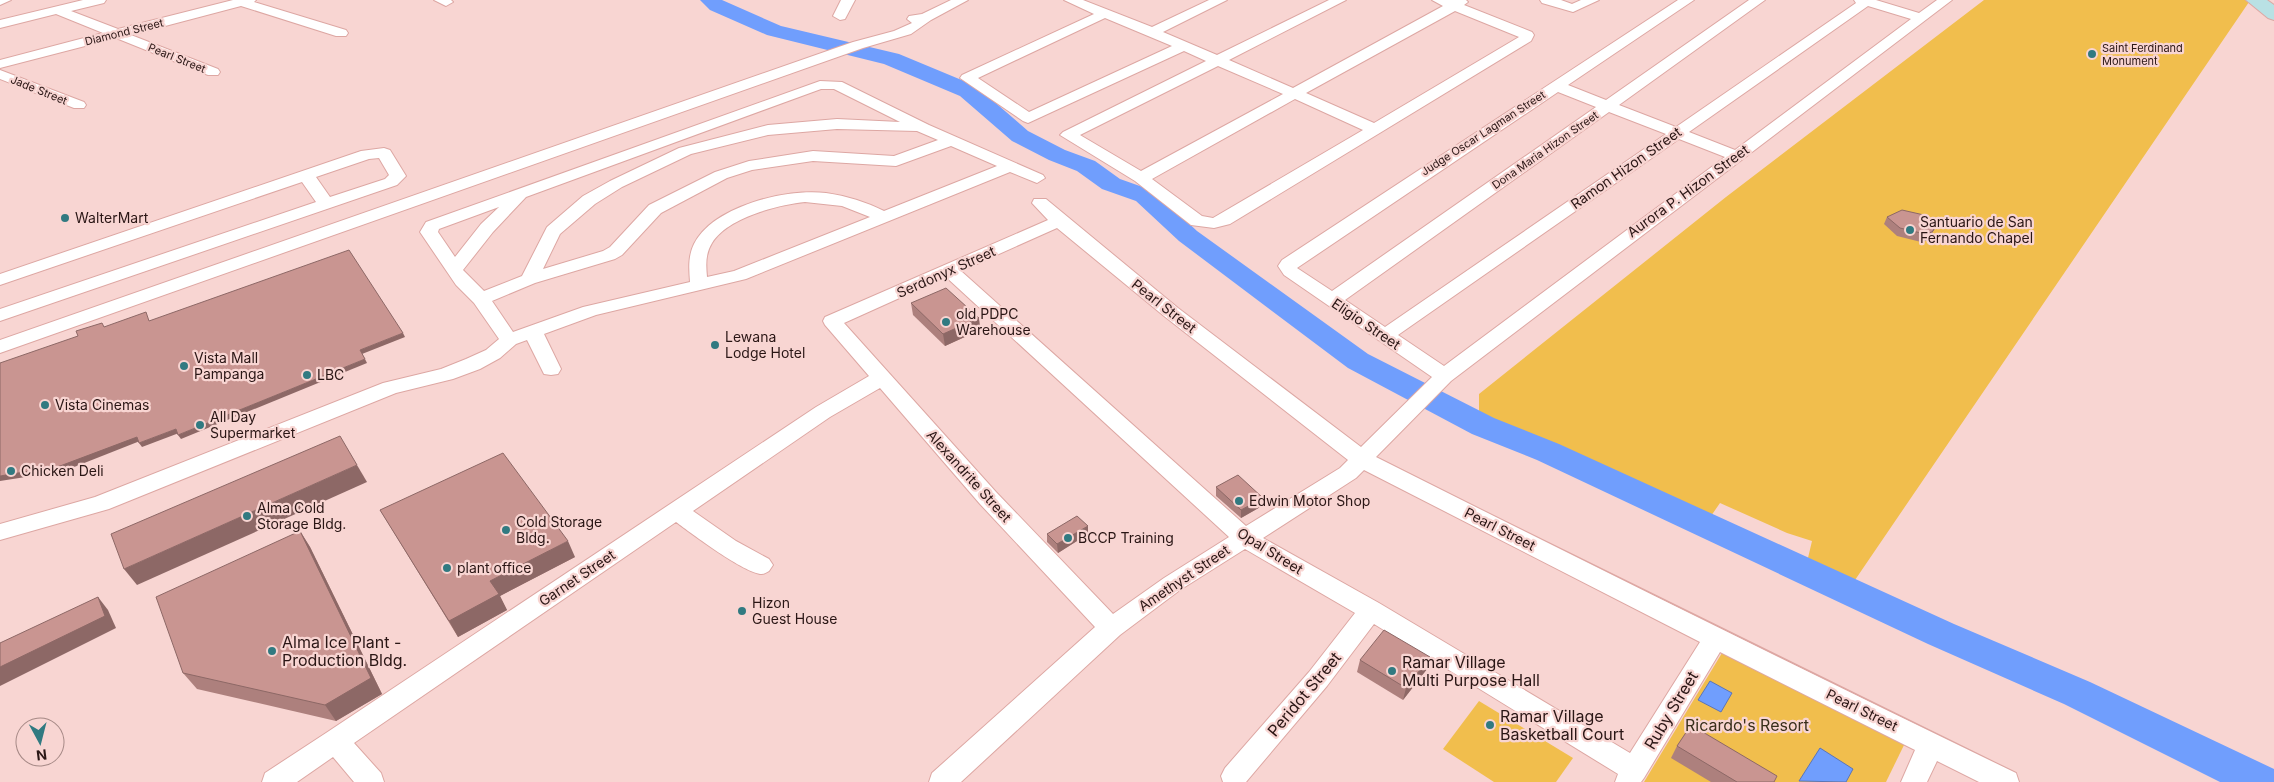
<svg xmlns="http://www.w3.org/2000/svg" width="2274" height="782" font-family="Inter,sans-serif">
<rect width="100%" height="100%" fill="#f8d5d2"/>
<g fill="#f1be4d">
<path d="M1984,0H2246L2249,2L1855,580L1808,558L1812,541L1787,533L1720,503L1711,516L1479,420V394L1726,197Z"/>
<path d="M1725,648L1905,743L1886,782H1644Z"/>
<path d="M1479,701L1573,758L1556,782H1494L1443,749Z"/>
</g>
<g fill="#709efd" stroke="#5b75b7">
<path d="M1710,681L1732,693L1721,712L1698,700Z"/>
<path d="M1820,748L1853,769L1846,782L1799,781Z"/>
</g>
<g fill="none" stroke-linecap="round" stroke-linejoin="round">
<path fill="#709efd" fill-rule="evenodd" d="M700,0H722L781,26L899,54L976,86L1028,131L1065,150L1095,161L1120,179L1154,191L1197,231L1368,354L1494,418L1559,444L1954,624L2090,682L2274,769V782H2220L2064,704L1928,644L1537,460L1472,434L1348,368L1179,241L1136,201L1102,189L1077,171L1049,160L1012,141L960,96L884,64L767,35L710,10Z"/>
<defs>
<g id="street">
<path d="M0,0H11L0,5Z"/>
<path d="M83,0H106L104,3L71,11L118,29L233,0H256L254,2L346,30L348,33L346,36H336L241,6L131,35L218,69L220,72L218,75H208L116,38L0,68V60L103,33L56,14L0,28V20Z"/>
<path d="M434,0H451L453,2L446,6Z"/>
<path d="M841,0H855L845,19L840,20L833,16Z"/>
<path d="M951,0H968L931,20L911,34L863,48L0,353V340L853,42L894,31L912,23L907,19L909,16L922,14Z"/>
<path d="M1064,0H1083L1152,27L1209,0H1227L1163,32L1217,55L1329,0H1346L1229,60L1293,88L1443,6L1432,0H1466L1468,2L1464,5L1532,32L1534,35L1531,41L1230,224L1214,228L1191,225L1135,181L1060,135L1063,132L1206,61L1184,51L1028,123L1023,121L960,78L962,75L1094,14ZM1455,11L1519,37L1374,123L1306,93ZM1105,18L1172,46L1029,112L978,78ZM1218,66L1283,94L1141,171L1080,135ZM1295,99L1363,130L1213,218L1202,216L1152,179Z"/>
<path d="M1540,0H1561L1572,4L1581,0H1599L1573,12L1542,3Z"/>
<path d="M1678,0H1694L1568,85L1606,100L1749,0H1765L1619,105L1676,127L1856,3L1854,0H1876L1919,13L1937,0H1952L1451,381L1376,457C1589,564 1803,670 2016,773L2019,782H1979L1937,761L1927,782H1901L1915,750L1720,652L1644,778L1641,782H1615L1618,774L1374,624L1327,686L1246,782H1223L1221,776L1225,768L1309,672L1355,613L1245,549L1180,590L1120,635L961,782H929L932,773L1095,627L980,504L880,388L830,417L693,511L736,541L769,559L773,565L769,571C767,572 764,574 762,574C745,574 691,533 676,522L354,743L381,773L384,782H354L333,757L297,782H262L265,773L326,733L816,407L869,376L825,325L823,321L825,317L1048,220L1032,203L1034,199H1046L1178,308L1361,447L1432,377L1284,275L1278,266L1282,260ZM1868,6L1911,19L1735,150L1689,132ZM1558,92L1596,107L1332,291L1297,268ZM1609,112L1666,134L1385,327L1345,300ZM1679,139L1725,157L1444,366L1398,335ZM1057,228L1164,316L1348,460L1340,468L1246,526L961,271ZM946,277L1229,537L1164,578L1113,614L996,492L844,323ZM1364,470L1700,642L1630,753L1379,603L1263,538L1356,478Z"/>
<path d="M0,70L84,102L86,105L84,108H74L0,79Z"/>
<path d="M820,81L842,82L929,125L1043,175L1045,178L1037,183L1010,172L746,279L596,315L544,334L561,369L558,374L551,375L544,374L527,340L516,344L500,358L480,369L453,379L396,393L109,509L0,540V524L95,497L383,383L441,369L466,359L486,350L499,339L474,303L456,285L420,232L426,222ZM821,89H834L900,122L837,119L768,125L679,148L610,181L583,196L547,227L522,276L484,291L463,270L493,232L526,197ZM837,129L917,131L938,140L894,156L813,151L749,161L715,172L649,205L610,247L603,251L543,269L560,234L595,204L622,187L691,154L768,135ZM951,146L997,166L884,211C866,202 847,196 826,193C787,188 713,206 694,244C688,256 689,269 690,282L583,307L513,332L492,301L535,283L615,259L622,255L661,213L727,178L752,170L813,161L896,166ZM805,202L842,206L870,217L734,271L707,277C706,266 705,254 712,243C727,218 777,205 805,202ZM499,207L481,224L455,257L438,232L439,229Z"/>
<path d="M384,148L390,150L406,176L397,185L0,321V309L316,202L302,182L0,285V274L361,151ZM379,158L389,175L385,179L330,197L316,177L369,159Z"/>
</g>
<path id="secondary" d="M2246,0H2267L2274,5V20L2268,18Z"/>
</defs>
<use href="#street" stroke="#dda7a3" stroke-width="2"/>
<use href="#secondary" stroke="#dda7a3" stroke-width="2"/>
<use href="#street" fill="#fff" fill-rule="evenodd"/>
<use href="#secondary" fill="#b9e1e4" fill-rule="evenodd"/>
</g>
<g fill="#ad807d">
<path d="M1924,215L1928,240L1921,242L1897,236L1884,224L1887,217Z"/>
<path d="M911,303L979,318L980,330L945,346L913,315Z"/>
<path d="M1216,487L1263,498L1262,506L1241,518L1216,496Z"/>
<path d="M380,510L575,557L500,596L507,610L458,637Z"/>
<path d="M1088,526V534L1058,553L1047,542V534Z"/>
<path d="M300,531L310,547L382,694L336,721L197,689L183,673Z"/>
<path d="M1360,660L1427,669L1403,700L1357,672Z"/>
<path d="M1677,746L1774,782H1711L1671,758Z"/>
</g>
<g fill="#8d6866">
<path d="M1937,225L1928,240L1921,242L1925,234Z"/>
<path d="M979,318L980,330L945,346L943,334Z"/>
<path d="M403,333L405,337L362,354L360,350Z"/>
<path d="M365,359L367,363L181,439L178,435Z"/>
<path d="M176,429L179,433L142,447L139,443Z"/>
<path d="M137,437L140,441L64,471L0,481V476Z"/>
<path d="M357,465L367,482L137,585L124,569Z"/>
<path d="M1263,498L1262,506L1241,518V510Z"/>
<path d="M1088,526V534L1058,553L1057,544Z"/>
<path d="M300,531L310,547L382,694L336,721L325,705Z"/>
<path d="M568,541L575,557L500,596L507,610L458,637L449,621L490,581Z"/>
<path d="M98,597L108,610L116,628L0,686V667Z"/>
<path d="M1430,657L1427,669L1403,700L1406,688Z"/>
</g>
<g fill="#c99591" stroke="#8d6866">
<path d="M1902,210L1924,215L1937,225L1932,232L1925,234L1900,228L1887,217Z"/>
<path d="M349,250L403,333L360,350L365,359L178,435L176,429L139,443L137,437L60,466L0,476V363L78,336L76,331L102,323L104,327L146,312L149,321Z"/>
<path d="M946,288L979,318L943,334L911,303Z"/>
<path d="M340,436L357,465L124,569L111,534Z"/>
<path d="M503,453L568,541L490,581L499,594L449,621L380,510Z"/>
<path d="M1238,475L1263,498L1241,510L1216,487Z"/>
<path d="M1077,516L1088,526L1057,544L1047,534Z"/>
<path d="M300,531L371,678L325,705L183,673L156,597Z"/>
<path d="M98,597L105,616L0,667V643Z"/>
<path d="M1384,630L1430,657L1406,688L1360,660Z"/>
<path d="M1691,725L1777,776L1774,782H1737L1677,746Z"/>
</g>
<g fill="#317a81" stroke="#f8d5d2" stroke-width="2">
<circle cx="2092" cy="54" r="5"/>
<circle cx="65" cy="218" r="5"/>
<circle cx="1910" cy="230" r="5"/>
<circle cx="946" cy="322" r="5"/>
<circle cx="715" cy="345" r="5"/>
<circle cx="184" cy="366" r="5"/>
<circle cx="307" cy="375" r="5"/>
<circle cx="45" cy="405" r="5"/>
<circle cx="200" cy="425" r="5"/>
<circle cx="11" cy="471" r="5"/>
<circle cx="1239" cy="501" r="5"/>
<circle cx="247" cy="516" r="5"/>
<circle cx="506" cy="530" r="5"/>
<circle cx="1068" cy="538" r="5"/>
<circle cx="447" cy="568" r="5"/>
<circle cx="742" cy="611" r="5"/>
<circle cx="272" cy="651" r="5"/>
<circle cx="1392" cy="671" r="5"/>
<circle cx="1490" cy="725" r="5"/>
</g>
<g text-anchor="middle" stroke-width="4.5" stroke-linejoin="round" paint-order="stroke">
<g font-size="11" fill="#2a1615" stroke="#f8d5d2">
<text transform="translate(124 32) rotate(-14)" y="4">Diamond Street</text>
<text transform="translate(177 58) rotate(22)" y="4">Pearl Street</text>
<text transform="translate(39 90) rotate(22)" y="4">Jade Street</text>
<text transform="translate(1483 133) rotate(-33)" y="4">Judge Oscar Lagman Street</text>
<text transform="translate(1545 150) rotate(-35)" y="4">Dona Maria Hizon Street</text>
</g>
<g font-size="11" fill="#2a1615" stroke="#f8d5d2" text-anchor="start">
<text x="2102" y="52">Saint Ferdinand<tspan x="2102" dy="13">Monument</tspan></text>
</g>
<g font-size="14" fill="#2a1615" stroke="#f8d5d2">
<text transform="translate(1626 168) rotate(-35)" y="5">Ramon Hizon Street</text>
<text transform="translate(1688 191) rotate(-36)" y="5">Aurora P. Hizon Street</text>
<text transform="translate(946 272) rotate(-24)" y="5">Serdonyx Street</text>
<text transform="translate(1164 306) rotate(38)" y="5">Pearl Street</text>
<text transform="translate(1366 324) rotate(34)" y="5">Eligio Street</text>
<text transform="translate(969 476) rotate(48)" y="5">Alexandrite Street</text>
<text transform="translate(1500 529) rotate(27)" y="5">Pearl Street</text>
<text transform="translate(1270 551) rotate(32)" y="5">Opal Street</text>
<text transform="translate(577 578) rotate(-34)" y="5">Garnet Street</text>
<text transform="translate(1184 578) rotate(-34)" y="5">Amethyst Street</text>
<text transform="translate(1862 710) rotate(26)" y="5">Pearl Street</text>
</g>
<g font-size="14" fill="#2a1615" stroke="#f8d5d2" text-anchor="start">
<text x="75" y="223">WalterMart</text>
<text x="1920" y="227">Santuario de San<tspan x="1920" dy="16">Fernando Chapel</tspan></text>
<text x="956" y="319">old PDPC<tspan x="956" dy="16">Warehouse</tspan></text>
<text x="725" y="342">Lewana<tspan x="725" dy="16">Lodge Hotel</tspan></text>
<text x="194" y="363">Vista Mall<tspan x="194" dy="16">Pampanga</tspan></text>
<text x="317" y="380">LBC</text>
<text x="55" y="410">Vista Cinemas</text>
<text x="210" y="422">All Day<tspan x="210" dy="16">Supermarket</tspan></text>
<text x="21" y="476">Chicken Deli</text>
<text x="1249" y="506">Edwin Motor Shop</text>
<text x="257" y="513">Alma Cold<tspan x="257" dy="16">Storage Bldg.</tspan></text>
<text x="516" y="527">Cold Storage<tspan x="516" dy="16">Bldg.</tspan></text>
<text x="1078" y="543">BCCP Training</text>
<text x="457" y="573">plant office</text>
<text x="752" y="608">Hizon<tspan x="752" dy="16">Guest House</tspan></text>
</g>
<g font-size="16" fill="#2a1615" stroke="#f8d5d2" text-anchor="start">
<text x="282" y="648">Alma Ice Plant -<tspan x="282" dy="18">Production Bldg.</tspan></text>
<text x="1402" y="668">Ramar Village<tspan x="1402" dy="18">Multi Purpose Hall</tspan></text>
<text x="1500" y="722">Ramar Village<tspan x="1500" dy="18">Basketball Court</tspan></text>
</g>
<g font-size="16" fill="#2a1615" stroke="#f8d5d2">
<text transform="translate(1304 694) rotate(-50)" y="6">Peridot Street</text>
<text transform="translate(1671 710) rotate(-59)" y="6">Ruby Street</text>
</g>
<g font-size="16" fill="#382e1a" stroke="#f8d5d2">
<text x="1747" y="731">Ricardo's Resort</text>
</g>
</g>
<g transform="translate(40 742) rotate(173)"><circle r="24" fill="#f8d5d2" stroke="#a68986"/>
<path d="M0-4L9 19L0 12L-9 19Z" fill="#317a81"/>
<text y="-8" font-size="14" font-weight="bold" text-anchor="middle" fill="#2a1615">N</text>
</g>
</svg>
